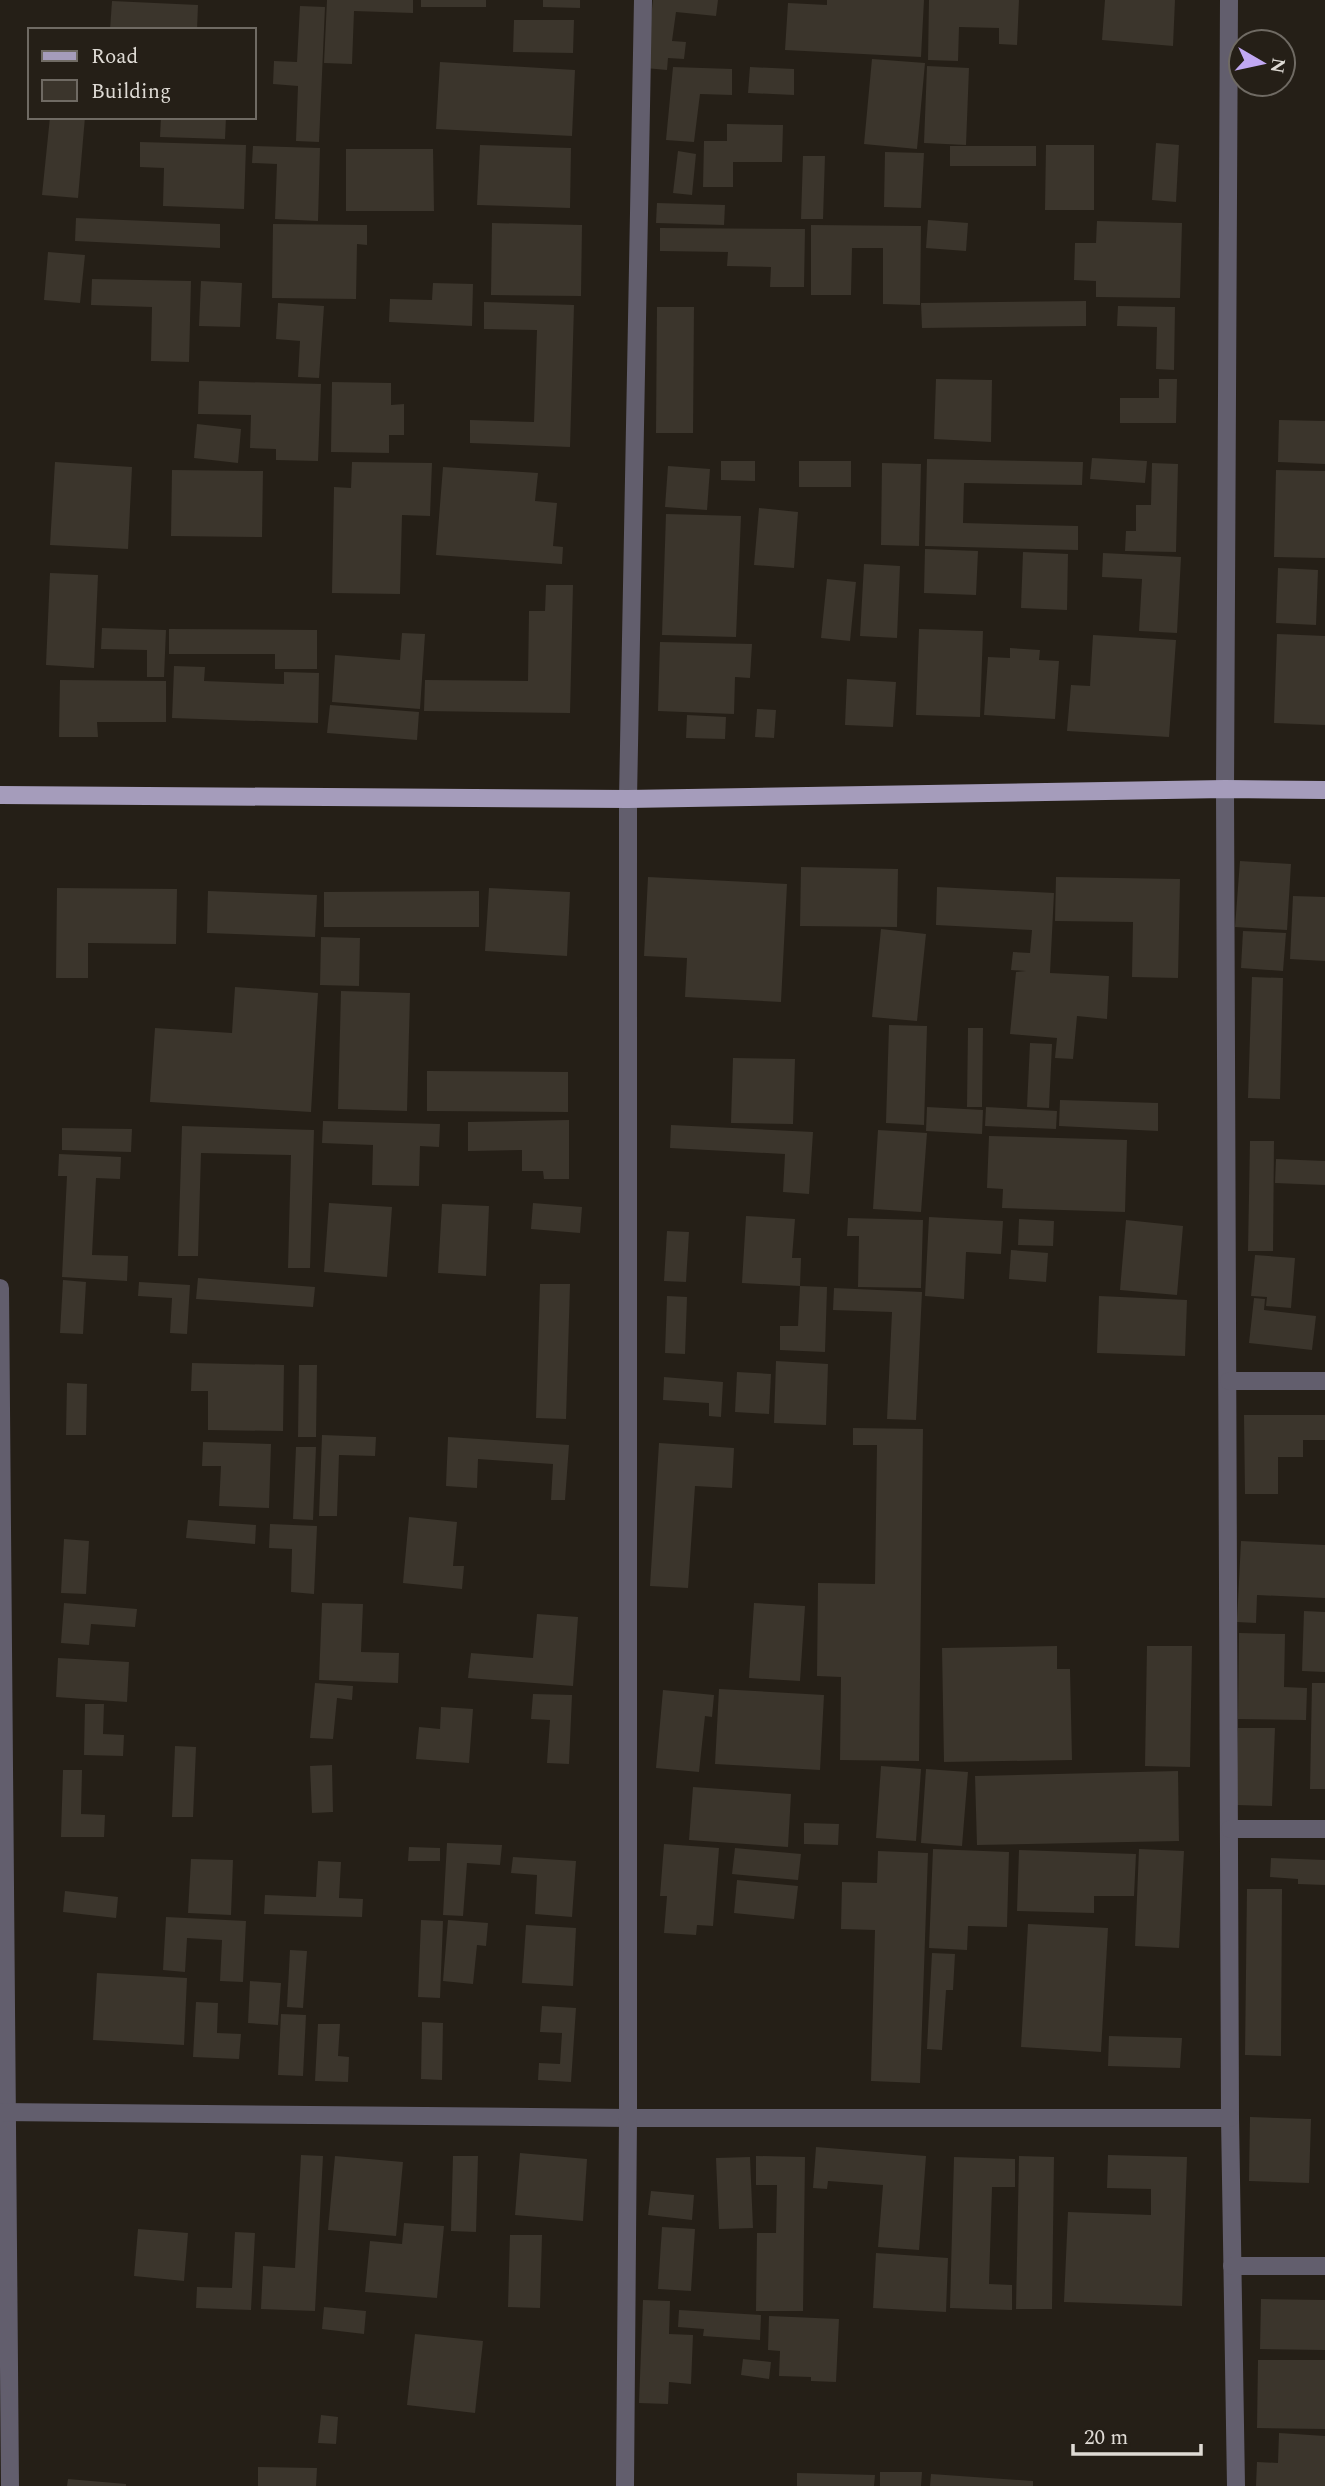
<svg xmlns="http://www.w3.org/2000/svg" width="1325" height="2486" font-family="Spectral,serif">
<rect width="100%" height="100%" fill="#251f17"/>
<g fill="#3b352c">
<path d="M327,0H413V13L354,11L352,64L324,63Z"/>
<rect x="421" y="0" width="65" height="7"/>
<path d="M543,0H580V8L543,7Z"/>
<path d="M653,0H718L716,16L676,12L672,41L686,42L684,59L668,58L667,70L645,68Z"/>
<path d="M827,0H924L921,57L785,50L788,3L827,5Z"/>
<path d="M929,0H1019L1017,45L999,44V28L959,27L958,61L928,60Z"/>
<path d="M1105,0H1175L1173,46L1102,40Z"/>
<path d="M112,1L198,5L197,30H110Z"/>
<path d="M300,6L325,7L319,142L296,141L298,86L273,84L274,61L297,62Z"/>
<path d="M514,20H574L573,53L513,52Z"/>
<path d="M872,59L925,63L917,149L864,144Z"/>
<path d="M440,62L575,70L572,136L436,129Z"/>
<path d="M927,66L969,68L966,145L924,143Z"/>
<path d="M673,67L732,69V95L700,94L694,142L666,140Z"/>
<path d="M750,67L794,69V95L748,93Z"/>
<path d="M50,117H85L78,198L42,195Z"/>
<path d="M161,117H226L225,139L160,137Z"/>
<path d="M727,124L783,125L782,162H733V187H703L704,141H727Z"/>
<path d="M140,142L246,145L244,209L163,206L164,168L140,167Z"/>
<path d="M1156,143L1179,145L1176,202L1152,200Z"/>
<path d="M480,145L571,148L570,208L477,205Z"/>
<path d="M1046,145H1094V210H1045Z"/>
<path d="M253,146L320,148L318,221L275,219L277,164L252,163Z"/>
<rect x="950" y="146" width="86" height="20"/>
<path d="M346,149H433L434,211H346Z"/>
<path d="M678,151L696,154L692,195L673,193Z"/>
<path d="M885,152L924,153L921,208L884,207Z"/>
<path d="M803,156H825L823,219H801Z"/>
<path d="M657,203L725,205L724,225L656,223Z"/>
<path d="M76,218L220,224V248L75,241Z"/>
<path d="M928,220L968,223L966,251L926,248Z"/>
<path d="M1097,221L1182,223L1180,298L1096,297V281L1074,280L1075,243H1096Z"/>
<path d="M492,223L582,225L581,296L491,295Z"/>
<path d="M273,224L367,225V245L357,244L356,299L272,298Z"/>
<path d="M811,225L921,226L920,305L883,304V248H852L851,295H811Z"/>
<path d="M660,228L805,229L804,287H770L771,267L727,266L728,252L660,251Z"/>
<path d="M48,252L85,255L80,303L44,300Z"/>
<path d="M92,279L191,281L189,362L151,361L152,307L91,305Z"/>
<path d="M201,281L242,283L240,327L199,326Z"/>
<path d="M433,283L473,284L472,326L389,322L390,299L432,300Z"/>
<path d="M1086,301V326L922,328L921,303Z"/>
<path d="M484,302L574,305L570,447L470,443V420L534,422L537,330L484,329Z"/>
<path d="M278,303L324,306L319,378L298,377L300,341L276,339Z"/>
<path d="M1118,306L1175,307L1174,370L1156,369L1157,327L1117,326Z"/>
<path d="M657,307H694L693,433H656Z"/>
<path d="M936,379L992,380L991,442L934,439Z"/>
<path d="M1159,379H1177L1176,423H1120V398H1159Z"/>
<path d="M199,381L321,384L318,461L276,460V449L250,448L251,415L198,414Z"/>
<path d="M332,382L391,383V405L404,404V435H389V453L331,452Z"/>
<path d="M1279,420L1325,421V464L1278,462Z"/>
<path d="M197,424L241,429L238,463L194,458Z"/>
<path d="M1092,458L1147,461L1145,483L1090,479Z"/>
<path d="M927,459L1083,462L1082,485L964,483L963,523L1078,526V550L925,546Z"/>
<path d="M721,461H755V481L721,480Z"/>
<rect x="799" y="461" width="52" height="26"/>
<path d="M55,462L132,467L128,549L50,545Z"/>
<path d="M352,462L432,463L430,516L402,515L400,594L332,593L334,487L351,488Z"/>
<path d="M882,463L921,464L919,546L881,545Z"/>
<path d="M1152,463L1178,464L1176,552L1125,551L1126,531H1136V505H1151Z"/>
<path d="M668,466L710,469L707,510L665,507Z"/>
<path d="M443,467L538,473L535,501L557,503L553,546L563,547L562,564L436,555Z"/>
<path d="M172,470L263,471L262,537L171,536Z"/>
<path d="M1276,470L1325,471V558L1274,557Z"/>
<path d="M759,508L798,512L794,568L754,565Z"/>
<path d="M666,514L741,516L736,637L662,635Z"/>
<path d="M925,549L978,551L976,595L924,593Z"/>
<path d="M1023,552L1068,554L1067,610L1021,608Z"/>
<path d="M1103,553L1181,557L1177,633L1139,631L1142,579L1102,577Z"/>
<path d="M864,564L900,566L897,638L860,636Z"/>
<path d="M1278,568L1318,570L1316,625L1276,623Z"/>
<path d="M50,573L98,575L94,668L46,665Z"/>
<path d="M827,579L856,582L850,641L821,638Z"/>
<path d="M546,585H573L570,713L424,711L425,680L528,681L529,611H545Z"/>
<path d="M102,628L166,630L164,677H147V650L101,649Z"/>
<path d="M169,629L317,630V669H275V654H169Z"/>
<path d="M919,629L983,631L980,717L916,715Z"/>
<path d="M402,633L425,634L420,709L332,702L335,655L400,660Z"/>
<path d="M1277,634L1325,636V725L1274,723Z"/>
<path d="M1093,635L1176,640L1169,737L1067,731L1071,685L1090,686Z"/>
<path d="M660,642L752,644L750,678L735,677L734,714L658,711Z"/>
<path d="M1010,648L1040,650L1039,660L1059,661L1055,719L984,715L988,657L1010,658Z"/>
<path d="M174,666L205,667L204,681L284,684V672L319,673L318,723L172,718Z"/>
<path d="M847,679L896,682L893,727L845,725Z"/>
<path d="M60,680L166,681V722H97L98,737H59Z"/>
<path d="M330,705L419,712L417,740L327,733Z"/>
<path d="M757,709L776,710L774,738L755,737Z"/>
<path d="M687,715L726,717L725,739L686,738Z"/>
<path d="M1240,861L1291,864L1287,930L1235,927Z"/>
<path d="M801,867L898,869L897,927L800,926Z"/>
<path d="M648,877L787,884L781,1002L685,997L687,958L644,956Z"/>
<path d="M1056,877L1180,879L1178,978L1132,977L1133,922L1055,921Z"/>
<path d="M937,887L1054,893L1050,973L1109,976L1107,1019L1077,1016L1073,1059L1055,1058L1057,1038L1010,1034L1016,972L1026,971L1011,970L1013,952L1030,953L1032,930L936,925Z"/>
<path d="M57,888L177,889L176,944L88,943V978H56Z"/>
<path d="M489,888L570,892L567,956L485,951Z"/>
<path d="M208,891L317,895L315,937L207,933Z"/>
<path d="M479,891V927H324V892Z"/>
<path d="M1293,896L1325,897V961L1290,959Z"/>
<path d="M881,929L926,934L917,1021L872,1017Z"/>
<path d="M1243,931L1286,933L1283,971L1241,968Z"/>
<path d="M321,937L360,938L359,986L320,985Z"/>
<path d="M1252,977L1283,978L1280,1099L1248,1098Z"/>
<path d="M235,987L318,993L311,1112L150,1102L155,1028L232,1033Z"/>
<path d="M341,991L410,993L407,1111L338,1109Z"/>
<path d="M889,1025L927,1026L924,1125L886,1123Z"/>
<path d="M968,1028H983L982,1107H967Z"/>
<path d="M1030,1043L1052,1044L1049,1108L1027,1107Z"/>
<path d="M733,1058L795,1059L793,1124L731,1123Z"/>
<path d="M427,1071L568,1072V1112L427,1111Z"/>
<path d="M1060,1100L1158,1103V1131L1059,1126Z"/>
<path d="M927,1107L983,1110L982,1134L926,1131Z"/>
<path d="M986,1107L1057,1111L1056,1129L985,1126Z"/>
<path d="M569,1120V1179H544L543,1171H522V1150L468,1151V1122Z"/>
<path d="M323,1121L440,1124L439,1147L420,1146L419,1186L372,1185L373,1145L322,1143Z"/>
<path d="M671,1125L813,1132L809,1194L783,1192L785,1154L670,1148Z"/>
<path d="M182,1126L314,1130L310,1268H288L291,1155L201,1153L198,1256H178Z"/>
<path d="M62,1128L132,1129L131,1152L62,1150Z"/>
<path d="M878,1130L927,1133L921,1212L873,1209Z"/>
<path d="M989,1136L1127,1140L1125,1212L1002,1208L1003,1189L987,1188Z"/>
<path d="M1250,1141H1274L1273,1251H1248Z"/>
<path d="M59,1154L121,1157L120,1179L96,1178L92,1255L128,1256L127,1281L62,1277L67,1176H58Z"/>
<path d="M1276,1159L1325,1161V1185L1275,1183Z"/>
<path d="M329,1203L392,1207L387,1277L324,1272Z"/>
<path d="M533,1203L582,1207L580,1233L531,1229Z"/>
<path d="M442,1204L489,1206L486,1276L438,1273Z"/>
<path d="M746,1216L795,1219L792,1258H801L800,1286L742,1283Z"/>
<path d="M929,1217L1003,1221L1001,1254L966,1252L964,1299L925,1296Z"/>
<path d="M848,1218L923,1220L921,1288L858,1287L859,1236H847Z"/>
<path d="M1019,1219L1054,1221L1053,1246L1018,1245Z"/>
<path d="M1126,1220L1183,1226L1177,1295L1120,1290Z"/>
<path d="M667,1231L689,1232L686,1282L664,1281Z"/>
<path d="M1011,1250L1048,1253L1046,1282L1009,1279Z"/>
<path d="M1255,1255L1295,1258L1291,1308L1266,1306L1267,1297L1251,1296Z"/>
<path d="M198,1278L315,1287L313,1307L196,1299Z"/>
<path d="M63,1280L86,1282L83,1334L60,1333Z"/>
<path d="M139,1282L190,1285L187,1334L170,1333L172,1298L138,1296Z"/>
<path d="M540,1284H570L566,1419L536,1418Z"/>
<path d="M800,1286L827,1287L825,1352L780,1350V1326H798Z"/>
<path d="M834,1288L922,1292L916,1420L887,1419L892,1312L833,1310Z"/>
<path d="M667,1296L687,1297L685,1354L665,1353Z"/>
<path d="M1099,1296L1187,1300L1185,1356L1097,1353Z"/>
<path d="M1254,1298L1265,1299L1264,1310L1316,1316L1312,1350L1249,1343Z"/>
<path d="M776,1361L828,1364L826,1425L774,1423Z"/>
<path d="M192,1363L284,1365L283,1431L208,1430V1391H191Z"/>
<path d="M299,1365H317L316,1437H298Z"/>
<path d="M737,1372L771,1374L769,1414L735,1412Z"/>
<path d="M664,1377L723,1382L721,1417L709,1416V1403L663,1400Z"/>
<path d="M67,1383L87,1384L86,1435H66Z"/>
<path d="M1244,1415H1325V1440H1303V1457H1278V1494H1245Z"/>
<path d="M853,1428L923,1429L919,1761L840,1760L841,1677L817,1676L818,1583L875,1584L877,1445H853Z"/>
<path d="M322,1435L376,1437L375,1456L339,1455L337,1516H319Z"/>
<path d="M448,1437L569,1445L565,1500H551L553,1464L478,1459L477,1488L446,1486Z"/>
<path d="M203,1442L271,1444L269,1508L219,1506L221,1466H202Z"/>
<path d="M659,1443L734,1448L732,1488L695,1486L688,1588L650,1586Z"/>
<path d="M296,1447H316L313,1520L293,1519Z"/>
<path d="M409,1517L457,1522L453,1566H464L462,1589L403,1583Z"/>
<path d="M188,1520L256,1525L255,1544L186,1538Z"/>
<path d="M270,1524L317,1526L314,1594L291,1592L292,1549L269,1548Z"/>
<path d="M64,1539L89,1541L86,1594L61,1593Z"/>
<path d="M1241,1541L1325,1545V1598L1257,1595L1256,1623L1237,1622Z"/>
<path d="M64,1603L137,1609L135,1627L91,1624L89,1645L61,1643Z"/>
<path d="M322,1603L363,1604L361,1652L399,1653L398,1683L319,1680Z"/>
<path d="M754,1603L805,1606L800,1681L749,1678Z"/>
<path d="M1304,1611L1325,1612V1672L1302,1671Z"/>
<path d="M537,1614L578,1617L573,1686L468,1678L471,1653L533,1658Z"/>
<path d="M1239,1633L1285,1634L1284,1687L1307,1688L1306,1720L1238,1719Z"/>
<path d="M1057,1646V1669H1070L1072,1760L944,1762L942,1648Z"/>
<path d="M1147,1646H1192L1190,1767L1145,1766Z"/>
<path d="M58,1658L129,1662L127,1702L56,1697Z"/>
<path d="M315,1683L353,1686L352,1700L337,1698L333,1739L310,1738Z"/>
<path d="M1312,1683H1325V1789H1310Z"/>
<path d="M719,1689L824,1695L820,1770L715,1764Z"/>
<path d="M663,1690L714,1695L712,1717L705,1716L699,1772L656,1768Z"/>
<path d="M533,1694L572,1695L569,1764L547,1763L550,1720L531,1719Z"/>
<path d="M85,1704H104L103,1734L124,1735L123,1756L84,1755Z"/>
<path d="M441,1707L473,1709L469,1763L416,1759L419,1727L440,1729Z"/>
<path d="M1238,1728H1275L1272,1806L1236,1805Z"/>
<path d="M175,1746L196,1747L193,1817H172Z"/>
<path d="M332,1765L333,1812L312,1813L310,1766Z"/>
<path d="M881,1766L921,1769L916,1841L876,1838Z"/>
<path d="M926,1769L968,1772L962,1846L921,1843Z"/>
<path d="M63,1770H82L81,1814L105,1815L104,1837H61Z"/>
<path d="M1178,1771L1179,1841L977,1845L975,1776Z"/>
<path d="M693,1787L791,1794L788,1847L689,1840Z"/>
<path d="M804,1823L839,1824L838,1845L804,1844Z"/>
<path d="M447,1843L502,1845L500,1865L467,1863L463,1916L443,1915Z"/>
<path d="M664,1844L719,1848L713,1926L697,1925L696,1935L664,1933L667,1896H660Z"/>
<path d="M409,1847L440,1848V1861H408Z"/>
<path d="M735,1848L801,1854L798,1880L732,1874Z"/>
<path d="M933,1849L1009,1852L1007,1927L968,1926L967,1950L929,1948Z"/>
<path d="M1139,1849L1184,1851L1179,1948L1135,1946Z"/>
<path d="M1019,1850L1136,1854L1134,1896H1094V1913L1017,1911Z"/>
<path d="M878,1851L928,1853L920,2083L871,2081L875,1930L841,1929L842,1882L877,1883Z"/>
<path d="M513,1857L576,1861L572,1917L535,1914L537,1875L511,1873Z"/>
<path d="M1271,1858L1325,1860V1885L1298,1884V1879L1270,1877Z"/>
<path d="M191,1859L233,1860L231,1915L188,1913Z"/>
<path d="M318,1861L341,1862L339,1898L363,1899L362,1917L264,1914L265,1895L316,1897Z"/>
<path d="M737,1880L798,1886L794,1919L734,1913Z"/>
<path d="M1247,1889H1282L1281,2056L1245,2055Z"/>
<path d="M65,1891L118,1897L116,1918L63,1912Z"/>
<path d="M166,1917L246,1921L243,1982L220,1981L222,1940L187,1938L185,1972L163,1970Z"/>
<path d="M421,1920L443,1921L440,1998L418,1997Z"/>
<path d="M448,1920L488,1923L486,1946L477,1945L473,1984L443,1981Z"/>
<path d="M1028,1924L1108,1928L1101,2052L1021,2047Z"/>
<path d="M526,1925L576,1928L573,1986L522,1983Z"/>
<path d="M290,1950L307,1951L303,2008L287,2007Z"/>
<path d="M932,1953L955,1954L953,1990H946L942,2050L927,2049Z"/>
<path d="M97,1973L187,1978L184,2045L93,2040Z"/>
<path d="M250,1981L281,1983L278,2025L248,2023Z"/>
<path d="M196,2002L218,2003L217,2033L241,2034L239,2059L193,2057Z"/>
<path d="M542,2006L576,2008L571,2082L538,2080L539,2063L560,2064L562,2033L540,2032Z"/>
<path d="M281,2014L306,2015L303,2076L278,2075Z"/>
<path d="M422,2022L443,2023L442,2080L421,2079Z"/>
<path d="M318,2024H340L338,2056L349,2057L348,2082L315,2081Z"/>
<path d="M1109,2036L1182,2038L1180,2068L1108,2066Z"/>
<path d="M1250,2117L1311,2119L1309,2183L1249,2181Z"/>
<path d="M816,2147L926,2156L919,2250L878,2247L883,2185L828,2181L827,2189L813,2188Z"/>
<path d="M520,2153L587,2159L583,2221L515,2215Z"/>
<path d="M301,2155L323,2156L315,2311L261,2309L263,2266L295,2268Z"/>
<path d="M1108,2155L1187,2157L1182,2306L1064,2302L1068,2212L1151,2215V2189L1107,2188Z"/>
<path d="M335,2156L403,2162L396,2236L328,2230Z"/>
<path d="M453,2156H478L476,2232L451,2231Z"/>
<path d="M756,2156L805,2157L803,2311H756L757,2233H776L777,2185H756Z"/>
<path d="M1019,2156L1054,2157L1052,2309H1016Z"/>
<path d="M750,2157L753,2228L719,2229L716,2158Z"/>
<path d="M954,2157L1015,2159V2187H992L989,2284L1012,2285V2310L950,2308Z"/>
<path d="M651,2191L694,2195L692,2220L648,2215Z"/>
<path d="M404,2223L444,2226L437,2298L365,2292L370,2241L402,2244Z"/>
<path d="M662,2227L695,2229L691,2291L658,2289Z"/>
<path d="M138,2229L188,2233L184,2281L134,2276Z"/>
<path d="M235,2232L255,2233L251,2310L196,2308L197,2287L232,2288Z"/>
<path d="M510,2235H542L540,2308L508,2307Z"/>
<path d="M876,2253L948,2258L946,2312L873,2308Z"/>
<path d="M1261,2299L1325,2300V2350L1260,2349Z"/>
<path d="M643,2300L670,2301L669,2334L693,2335L691,2384L669,2382L668,2404L639,2403Z"/>
<path d="M324,2307L366,2311L364,2334L322,2329Z"/>
<path d="M679,2310L761,2315L760,2340L703,2336L704,2329L678,2327Z"/>
<path d="M769,2316L839,2319L836,2382L811,2381V2377L779,2376L780,2351L768,2350Z"/>
<path d="M415,2334L483,2341L475,2413L407,2405Z"/>
<path d="M743,2359L771,2362L769,2379L741,2375Z"/>
<path d="M1258,2360H1325V2429L1257,2428Z"/>
<path d="M321,2415L338,2417L336,2444L318,2443Z"/>
<path d="M1279,2433L1325,2436V2486H1256L1257,2462L1278,2463Z"/>
<path d="M258,2467L317,2468L316,2486H258Z"/>
<path d="M880,2472H922L921,2486H880Z"/>
<path d="M797,2473L875,2475L874,2486H797Z"/>
<path d="M931,2474L1033,2481V2486H930Z"/>
<path d="M68,2479L126,2484V2486H67Z"/>
</g>
<g fill="none" stroke-linecap="round" stroke-linejoin="round">
<g stroke="#625e6d" stroke-width="18">
<path d="M1229,0L1225,789L1230,2118L1236,2486"/>
<path d="M0,1288L10,2486"/>
<path d="M1229,1381H1325"/>
<path d="M1230,1829H1325"/>
<path d="M0,2112L628,2118H1230"/>
<path d="M1232,2266H1325"/>
<path d="M625,2486L628,2118V799L643,0"/>
</g>
<path stroke="#a59cbb" stroke-width="18" d="M0,795L628,799L1225,789L1325,790"/>
</g>
<rect x="28" y="28" width="228" height="91" fill="#251f17" stroke="#6f6a63" stroke-width="2"/>
<rect x="42" y="51" width="35" height="10" fill="#a59cbb" stroke="#6f6a63" stroke-width="2"/>
<text x="91" y="63" font-size="21" fill="#dfdbd5">Road</text>
<rect x="42" y="80" width="35" height="21" fill="#3b352c" stroke="#6f6a63" stroke-width="2"/>
<text x="91" y="98" font-size="21" fill="#dfdbd5">Building</text>
<g transform="translate(1262 63) rotate(99)"><circle r="33" fill="#251f17" stroke="#6f6a63" stroke-width="2"/>
<path d="M0-5L12 26L0 18L-12 26Z" fill="#c1a8f3"/>
<text y="-10" font-size="19" font-weight="bold" text-anchor="middle" fill="#dfdbd5">N</text>
</g>
<path d="M1073 2444v10h128v-10" fill="none" stroke="#dfdbd5" stroke-width="3.5"/>
<text x="1084" y="2444" font-size="21" fill="#dfdbd5" stroke="#251f17" stroke-width="5" paint-order="stroke">20 m</text>
</svg>
